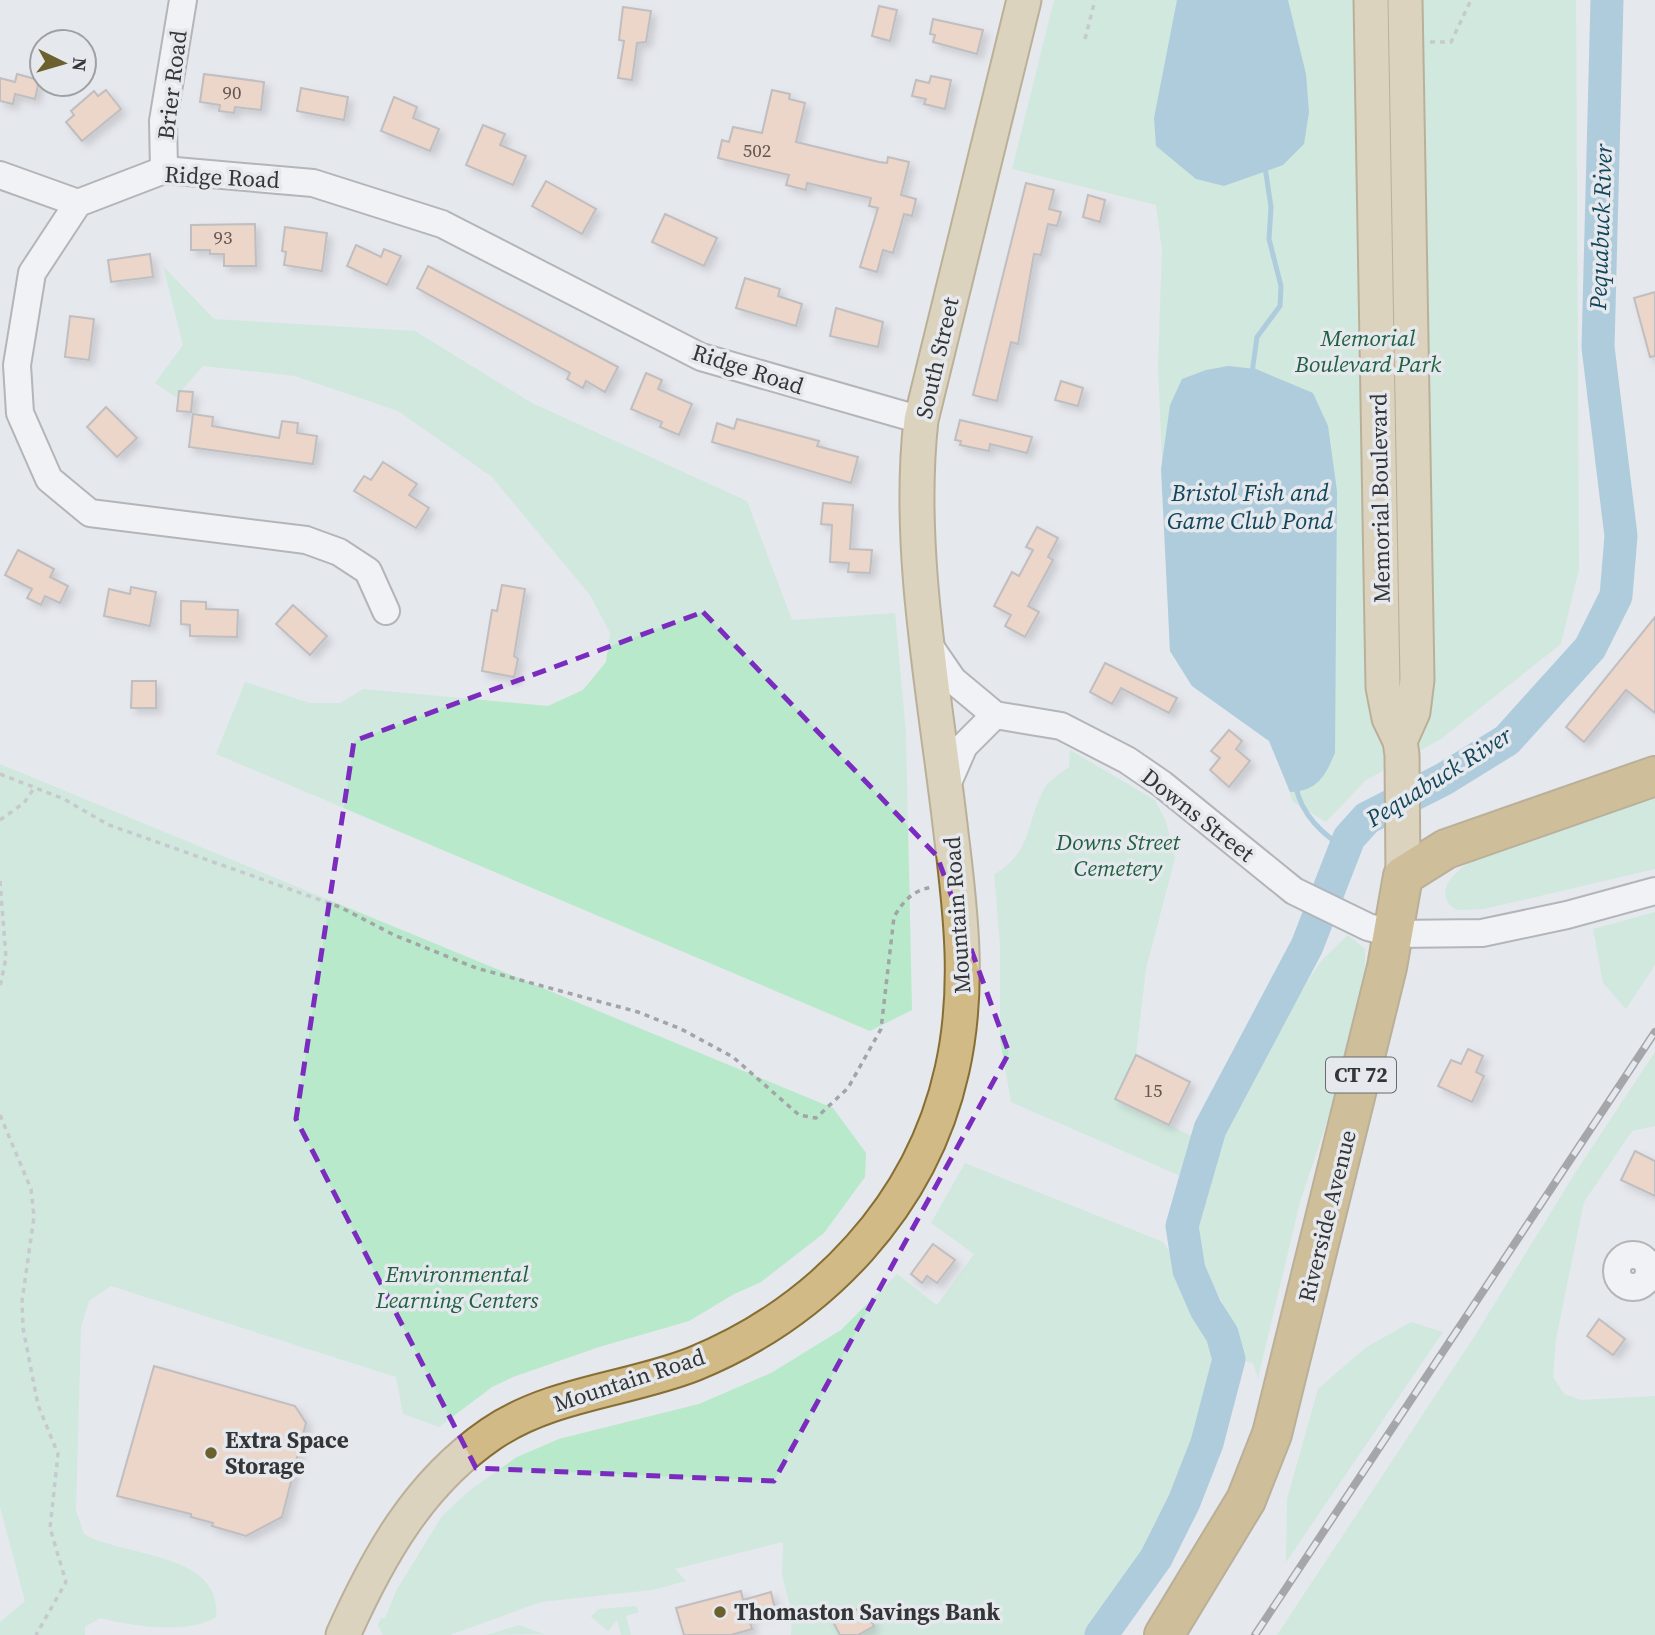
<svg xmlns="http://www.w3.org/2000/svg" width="1655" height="1635" font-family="'Source Serif 4',serif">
<defs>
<filter id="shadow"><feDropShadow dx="5" dy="5" stdDeviation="3.5" flood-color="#0004"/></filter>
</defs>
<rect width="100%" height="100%" fill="#e5e8ec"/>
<g fill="#b7e9ca">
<path d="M1054,0H1576L1579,569L1561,644L1441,739L1366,780L1326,822L1293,802L1277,755L1269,741L1192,686L1170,651L1158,366L1162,250L1156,205L1012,169Z"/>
<path d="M163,266L214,319L415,331L532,403L747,501L792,620L895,613L906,733L912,1010L870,1031L216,754L245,682L310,703H340L363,689L548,706L583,690L606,662L610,633L590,595L492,477L398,411L295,376L203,366L176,397L155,383L183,345Z"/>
<path d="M1070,750L1155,800L1166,821L1175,858L1146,969L1136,1055L1115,1099L1198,1139L1185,1178L1011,1102L1000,1039V944L994,874C1033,852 1025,824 1044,789C1048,781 1061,773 1069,767Z"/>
<path d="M0,764L833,1108L866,1153L865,1177L824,1233L761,1282L734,1294L689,1321L599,1347L513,1377L492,1387L439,1427L403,1414L396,1377L111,1286L89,1301L81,1328L76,1510L84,1534C123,1557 223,1552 216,1617C187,1635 133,1626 100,1618L85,1627V1635H0V1622L25,1601L0,1507Z"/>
<path d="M1655,799V869L1484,909L1457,910C1423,890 1470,860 1488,850Z"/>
<path d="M1655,912V965L1626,1009L1603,983L1593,929Z"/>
<path d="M1348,935L1365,949V972L1334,1101L1300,1202L1258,1378L1253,1363L1243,1361L1238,1334L1203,1264L1198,1243V1216L1208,1168L1219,1132L1297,997L1322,960Z"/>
<path d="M1655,1052V1126L1632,1131L1584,1202L1556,1339L1553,1377L1564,1394L1581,1400L1655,1396V1635H1277L1474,1337L1577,1170Z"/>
<path d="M965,1163L1163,1242L1174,1258L1186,1294L1212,1346L1216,1375L1197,1445L1144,1553L1088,1635H791L792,1615L782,1575L783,1542L675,1569L686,1581L652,1590L541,1602L450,1635H383L378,1625L381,1618H385L396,1591L442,1516L470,1490L517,1457L559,1439L699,1404L771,1373L841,1330L897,1274L937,1305L974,1254L931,1223Z"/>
<path d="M1411,1322L1443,1332L1286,1562L1287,1499L1318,1389L1365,1348Z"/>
<path d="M636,1606L639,1612L626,1616L631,1635H621L617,1620L608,1631L591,1617L598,1609Z"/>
<path d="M519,1625L544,1634L487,1635Z"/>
</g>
<g fill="#6dabc8">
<path d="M1177,0H1288L1306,74L1309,112L1304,144L1283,165L1224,186L1196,179L1156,146L1154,118Z"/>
<path d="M1228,366L1256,369L1313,393L1328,426L1337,491L1335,753C1325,776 1318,791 1290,792L1269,741L1192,686L1170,651L1161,469L1170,405L1182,379L1206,370Z"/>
</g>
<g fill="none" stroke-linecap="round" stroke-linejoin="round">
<g stroke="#6dabc8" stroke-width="5">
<path d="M1252,373L1257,337L1280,306L1281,286L1269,239L1271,207L1265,167"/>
<path d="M1296,787C1301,814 1323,835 1345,848"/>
</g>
<path stroke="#6dabc8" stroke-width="33" d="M1101,1635L1156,1558L1184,1502L1207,1443L1229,1359L1222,1334L1206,1309L1189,1270L1182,1226L1210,1129L1307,946L1349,838L1367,818L1444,779L1507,740L1590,648L1616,596L1621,536L1598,347L1607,0"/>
</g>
<g fill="#f4be9e" stroke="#908c8a" stroke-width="2" filter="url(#shadow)">
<path d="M879,6L897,10L890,41L872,36Z"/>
<path d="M623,7L651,11L646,42L637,43L632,80L618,78L624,41L619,40Z"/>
<path d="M933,19L983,30L977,54L933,42L935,35L930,34Z"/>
<path d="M17,74L39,80L35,99L15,94L13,104L0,101V78L15,82Z"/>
<path d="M204,74L264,82L261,110L235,107L234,113L219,111L220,105L200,102Z"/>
<path d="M931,76L951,80L945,109L924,104L926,99L912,96L916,80L929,83Z"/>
<path d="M301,88L348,97L344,120L297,111Z"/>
<path d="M106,90L121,109L82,141L66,122L74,115L71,111L94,91L98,96Z"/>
<path d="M772,90L790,94L789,99L805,103L796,142L879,162L887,163L888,157L909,162L901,195L916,199L912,216L904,214L893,253L883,250L877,272L860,267L878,208L869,206L871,198L807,183L806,190L786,185L789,175L718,158L722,140L729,142L733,127L762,133Z"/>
<path d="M394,97L417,107L413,118L439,129L430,151L381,131Z"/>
<path d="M483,125L505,134L500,145L526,156L513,185L466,165Z"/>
<path d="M546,181L596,209L582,234L532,206Z"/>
<path d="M1026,183L1054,190L1049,209L1061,212L1057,226L1048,224L1041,255L1034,254L1018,344L1011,342L997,401L973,395Z"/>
<path d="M1088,195L1105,200L1100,222L1083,217Z"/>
<path d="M665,214L717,238L704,266L652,242Z"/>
<path d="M255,224L256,266H224V254H210V250H191V225Z"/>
<path d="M285,227L327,233L322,271L284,265L286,252L282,251Z"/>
<path d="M356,245L381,257L384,249L401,256L387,285L347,266Z"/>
<path d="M150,254L153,277L111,282L108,260Z"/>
<path d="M428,266L618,367L605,392L586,381L583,388L567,379L570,373L417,288Z"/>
<path d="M745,278L780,289L778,296L802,304L796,326L736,308Z"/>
<path d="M1655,292V356L1650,357L1634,298Z"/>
<path d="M836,308L883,322L878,347L830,336Z"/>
<path d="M70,316L94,319L89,360L65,357Z"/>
<path d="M646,373L662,380L658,389L692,404L679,435L660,427L662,422L631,409Z"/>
<path d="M1061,381L1083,388L1078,406L1055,400Z"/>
<path d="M179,391L193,392L191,412L177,411Z"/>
<path d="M106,407L137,438L117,457L87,427Z"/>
<path d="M193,414L213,417L212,426L279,438L282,421L298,423L297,433L317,436L313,464L189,447Z"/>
<path d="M737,419L819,441L817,446L858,457L851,483L712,442L717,423L734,429Z"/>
<path d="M960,420L1032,437L1027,453L990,444L989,451L960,445L961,441L955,440Z"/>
<path d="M383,462L417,484L409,495L429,508L416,528L354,491L364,476L371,480Z"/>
<path d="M823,503L853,505L850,549L872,550L870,573L848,572L849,563L830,562L832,525L821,524Z"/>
<path d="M1037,527L1058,538L1048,557L1053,560L1028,606L1039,612L1025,637L1005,626L1011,615L994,606L1012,572L1019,576L1033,550L1026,547Z"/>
<path d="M18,550L54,569L50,577L68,586L60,603L45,596L41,605L27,598L32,589L5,575Z"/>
<path d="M502,585L525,589L514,656L518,659L514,677L482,671L492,610L497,611Z"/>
<path d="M131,587L156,592L150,626L104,616L109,589L130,594Z"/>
<path d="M181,601L206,602V609L238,610L237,637L190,636V625L181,624Z"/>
<path d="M293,605L327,636L310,655L276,624Z"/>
<path d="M1655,617V713L1626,690L1584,742L1566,727Z"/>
<path d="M1105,663L1177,698L1169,713L1121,688L1112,704L1090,692Z"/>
<path d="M132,681H156V708H131Z"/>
<path d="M1229,730L1242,741L1236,749L1250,761L1229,787L1210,770L1220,758L1211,751Z"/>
<path d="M1468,1049L1483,1056L1476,1072L1484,1076L1472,1102L1438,1086L1451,1060L1461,1064Z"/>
<path d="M1136,1055L1190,1082L1169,1125L1115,1099Z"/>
<path d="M1635,1151L1655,1161V1196L1621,1180Z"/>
<path d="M933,1244L955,1260L937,1283L927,1276L922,1283L911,1274Z"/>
<path d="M1599,1319L1625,1339L1613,1355L1587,1336Z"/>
<path d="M154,1366L295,1406L306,1423L282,1517L246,1536L212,1526L213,1523L191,1517V1514L117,1496Z"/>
<path d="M741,1591L743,1600L771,1592L775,1609L748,1616L752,1629L731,1635H684L676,1608Z"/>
<path d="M863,1606L874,1626L858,1635H840L830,1616L846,1607L850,1613Z"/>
</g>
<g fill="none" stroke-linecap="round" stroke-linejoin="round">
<defs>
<g id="minor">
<path d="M164,170L163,121L183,0"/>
<path d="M0,175L78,203"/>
<path d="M386,611L368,571L339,552L306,540L90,513L49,479L20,413L17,365L32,273L78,203L164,170L313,183L442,224L701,357L921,420"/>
<path d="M929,645L953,680L995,715L1061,726L1127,760L1162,784L1294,891L1368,927L1394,934L1482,933L1567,915L1655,891"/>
<path d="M946,787L964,746L995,715"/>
<circle cx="1633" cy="1271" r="16"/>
</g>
<g id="major">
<path d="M1371,0L1383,687L1389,718L1400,741L1402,755L1403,876"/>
<path d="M1400,741L1413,712L1417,680L1405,0"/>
<path d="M343,1635C378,1557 418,1484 491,1434C551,1393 628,1390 694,1364C821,1312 922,1205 952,1070C970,990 961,913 951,833C936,700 906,552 921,420L1024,0"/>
</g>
<path id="highway" d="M1164,1635L1246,1500L1272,1434L1387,967L1403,876L1446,849L1655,776"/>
</defs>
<use href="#minor" stroke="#75787b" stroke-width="30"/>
<use href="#major" stroke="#866e34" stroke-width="37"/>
<use href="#highway" stroke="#866e34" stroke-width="42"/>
<g stroke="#a2a4a8" stroke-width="3.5" stroke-dasharray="5 5" stroke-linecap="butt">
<path d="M1085,39L1095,0"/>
<path d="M1430,42H1451L1471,0"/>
<path d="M0,774L64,799L109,825L340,907L394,935L476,968L638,1012L681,1029L733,1057L799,1115L816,1118L848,1088L881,1029L894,917C903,901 914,889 934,887"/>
<path d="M0,820L24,803L34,788"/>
<path d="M0,881L6,958L0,986"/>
<path d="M0,1115L31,1189L34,1217L22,1301L23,1328L38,1405L58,1454L50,1528L66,1582L36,1635"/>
</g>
<use href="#minor" stroke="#fff" stroke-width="26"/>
<use href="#major" stroke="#d1ba85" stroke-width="33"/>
<use href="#highway" stroke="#b28c33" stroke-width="38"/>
<defs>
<path id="rail" d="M1255,1635L1655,1032"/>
</defs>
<use href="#rail" stroke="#56585a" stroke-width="8"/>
<use href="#rail" stroke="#e5e8ec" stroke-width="5" stroke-dasharray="16" stroke-linecap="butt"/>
</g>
<path d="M0 0H1655V1635H0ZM703,612L937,856L1009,1053L774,1481L476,1468L296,1119L354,741Z" fill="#e5e8ec" fill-opacity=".55" fill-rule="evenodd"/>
<path fill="none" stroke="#7b2cbf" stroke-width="5" stroke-dasharray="14 9" stroke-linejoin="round" d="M703,612L937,856L1009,1053L774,1481L476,1468L296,1119L354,741Z"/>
<g fill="#6c612e" stroke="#e5e8ec" stroke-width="2.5">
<circle cx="211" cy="1453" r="7"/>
<circle cx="720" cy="1612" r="7"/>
</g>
<g text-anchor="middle" stroke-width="7" stroke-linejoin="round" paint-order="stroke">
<g font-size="19" fill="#645751">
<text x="232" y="99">90</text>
<text x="757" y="157">502</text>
<text x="223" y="244">93</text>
<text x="1153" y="1097">15</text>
</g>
<rect fill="#e5e8ec" stroke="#696b6d" stroke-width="2" x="1326" y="1057.5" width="70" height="35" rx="5"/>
<g font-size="21" font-weight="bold" fill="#343537">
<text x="1361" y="1082">CT 72</text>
</g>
<g font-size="23" fill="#343537" stroke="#e5e8ec">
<text transform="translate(172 85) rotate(-83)" y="8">Brier Road</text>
<text transform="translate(222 177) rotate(3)" y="8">Ridge Road</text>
<text transform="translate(937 358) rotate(-77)" y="8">South Street</text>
<text transform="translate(748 369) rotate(18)" y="8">Ridge Road</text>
<text transform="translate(1380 498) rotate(-91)" y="8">Memorial Boulevard</text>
<text transform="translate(1198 815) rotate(38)" y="8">Downs Street</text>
<text transform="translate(957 915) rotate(-94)" y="8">Mountain Road</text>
<text transform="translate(1327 1216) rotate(-76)" y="8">Riverside Avenue</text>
<text transform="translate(629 1380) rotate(-18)" y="8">Mountain Road</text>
</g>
<g font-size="23" font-style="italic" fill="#216141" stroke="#e5e8ec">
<text x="1368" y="346">Memorial<tspan x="1368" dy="26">Boulevard Park</tspan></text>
<text x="1118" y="850">Downs Street<tspan x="1118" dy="26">Cemetery</tspan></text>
<text x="457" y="1282">Environmental<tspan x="457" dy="26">Learning Centers</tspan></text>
</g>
<g font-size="23" font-weight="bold" fill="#343537" stroke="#e5e8ec" text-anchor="start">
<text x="225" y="1448">Extra Space<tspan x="225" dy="26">Storage</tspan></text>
<text x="734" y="1620">Thomaston Savings Bank</text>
</g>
<g font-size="24" font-style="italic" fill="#13465b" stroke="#e5e8ec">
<text transform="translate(1601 227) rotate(-88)" y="8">Pequabuck River</text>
<text x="1250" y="501">Bristol Fish and<tspan x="1250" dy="28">Game Club Pond</tspan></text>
<text transform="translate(1439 777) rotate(-32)" y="8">Pequabuck River</text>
</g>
</g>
<g transform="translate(63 63) rotate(95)"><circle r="33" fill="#e5e8ec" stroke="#9ea0a4" stroke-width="2"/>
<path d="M0-5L12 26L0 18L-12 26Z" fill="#6c612e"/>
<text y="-10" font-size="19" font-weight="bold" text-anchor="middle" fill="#343537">N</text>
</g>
</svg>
